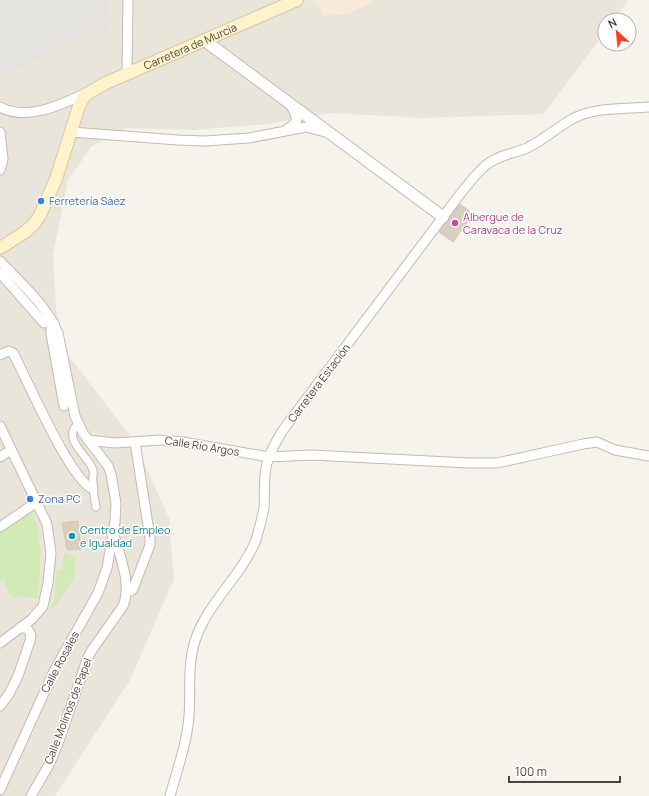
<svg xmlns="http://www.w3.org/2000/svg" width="649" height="796" font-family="Manrope,sans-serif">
<rect width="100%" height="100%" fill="#f6f3ec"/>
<path fill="#eae5da" d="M0,0H628L614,20H605V32L544,114L422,118L331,113L269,124L193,130L126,128L91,147L68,180L53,255L56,306L61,346L135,442L169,518L174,579L130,680L55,796H0Z"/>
<path fill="#f7ead8" d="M308,0H373L374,2L347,14L339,15L332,14L323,15L319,8L315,3Z"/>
<g fill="#d2eab5">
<path d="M32,510C44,539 40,569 38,599L18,596L17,598L12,597L4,586L7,584L4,579L0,582V533Z"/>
<path d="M64,553L76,557L74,578L53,609L50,608L54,599L57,570H62Z"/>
</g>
<path fill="#e5e3e0" d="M0,0H105L109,8L110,22L108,28L106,31L101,32L84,31L71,40L0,79Z"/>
<g fill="#d8cfc1" stroke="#d3c7b4">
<path d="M460,204L473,214L453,242L439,232Z"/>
<path d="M78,521L81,549L67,550L62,523Z"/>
</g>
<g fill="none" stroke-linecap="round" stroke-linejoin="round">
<defs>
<path id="pedestrian" d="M78,424C61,439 89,456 93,470C94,474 92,478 93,482C93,491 94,499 96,507"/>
<g id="minor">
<path d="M127,73L128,0"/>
<path d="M0,107C27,122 63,104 88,92"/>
<path d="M287,129L293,125L297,120L294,111L290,104"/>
<path d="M0,132L3,159L0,170"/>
<path d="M71,132L178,140L205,141L249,138L306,127L325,132"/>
<path d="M0,261C21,283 46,305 58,333L75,416L83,433L108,466L111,474L116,503L115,522L107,568L98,593L54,671L0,790"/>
<path d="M0,273L44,323"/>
<path d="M54,323L51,329V334L64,406"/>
<path d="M0,355L9,351L13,353C27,379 70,480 93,489"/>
<path d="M0,426L47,524L51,553L48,583L43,606L32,619L0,643"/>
<path d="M88,440L115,443L161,440L183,442L269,457L312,455L468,463H497L583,444L597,442L615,450L649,456"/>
<path d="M0,457L11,450"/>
<path d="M0,527L37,502"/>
<path d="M127,590L131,591L133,589L150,545V538L135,442"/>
<path d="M0,706L9,694L18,676L30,641L31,635L27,628H20"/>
<path d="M31,796L50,763L59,741L88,657L92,650L123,606C132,584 120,557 114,535"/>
<path d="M170,796C177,770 187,743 189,716C191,691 187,666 195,641C207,603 241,577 256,540C259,530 262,518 264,508C265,493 263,478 267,463C270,451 277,440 283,430L443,217C456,200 469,180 486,165C498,155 513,154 527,148C544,140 557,127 574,118C596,107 625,109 649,107"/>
</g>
<path id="tertiary" d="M204,40L443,217"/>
<g id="secondary">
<path id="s1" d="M0,248L25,232L34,224L40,215L56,179L79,106L85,95L106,83L297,0"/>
</g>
</defs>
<use href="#pedestrian" stroke="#c2bbae" stroke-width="9"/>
<use href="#minor" stroke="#c2bbae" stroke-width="11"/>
<use href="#tertiary" stroke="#c2bbae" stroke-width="13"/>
<use href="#secondary" stroke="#d6c79b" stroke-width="14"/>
<use href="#pedestrian" stroke="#fff" stroke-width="7"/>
<use href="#minor" stroke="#fff" stroke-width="9"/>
<use href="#tertiary" stroke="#fff" stroke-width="11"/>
<use href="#secondary" stroke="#fff3cd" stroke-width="12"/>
</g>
<g fill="#3f7fe0" stroke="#fff" stroke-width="1.5">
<circle cx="41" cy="201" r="4"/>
<circle cx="30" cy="499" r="4"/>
</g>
<circle fill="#d1479c" stroke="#fff" stroke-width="1.5" cx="455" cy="223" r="4"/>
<circle fill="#0f9aa8" stroke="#fff" stroke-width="1.5" cx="72" cy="536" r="4"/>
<g text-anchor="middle" stroke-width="3" stroke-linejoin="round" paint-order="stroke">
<g font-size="11" fill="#4b4439" stroke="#fff">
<text dy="4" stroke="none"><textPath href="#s1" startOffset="297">Carretera de Murcia</textPath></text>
<text transform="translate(319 383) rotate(-53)" y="4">Carretera Estación</text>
<text transform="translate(202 446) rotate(9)" y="4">Calle Río Argos</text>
<text transform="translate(60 662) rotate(-62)" y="4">Calle Rosales</text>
<text transform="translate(68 711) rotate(-69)" y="4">Calle Molinos de Papel</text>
</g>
<g font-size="11" fill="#366cbe" stroke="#fff" text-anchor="start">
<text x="49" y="205">Ferretería Sáez</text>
<text x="38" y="503">Zona PC</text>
</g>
<g font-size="11" fill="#b23c85" stroke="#fff" text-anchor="start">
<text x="463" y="221">Albergue de<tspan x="463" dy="13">Caravaca de la Cruz</tspan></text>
</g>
<g font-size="11" fill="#0d838f" stroke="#fff" text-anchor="start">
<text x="80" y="534">Centro de Empleo<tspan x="80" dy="13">e Igualdad</tspan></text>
</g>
</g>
<g transform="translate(617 32) rotate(333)"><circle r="19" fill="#ffffff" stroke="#b7b4b0"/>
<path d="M0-3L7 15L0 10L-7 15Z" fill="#fc3f1d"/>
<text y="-6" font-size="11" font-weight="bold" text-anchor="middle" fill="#4b4439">N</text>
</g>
<path d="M509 776v6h111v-6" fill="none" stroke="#4b4439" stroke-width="2"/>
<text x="515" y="776" font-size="12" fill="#4b4439" stroke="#ffffff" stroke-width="3" paint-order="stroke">100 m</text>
</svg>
